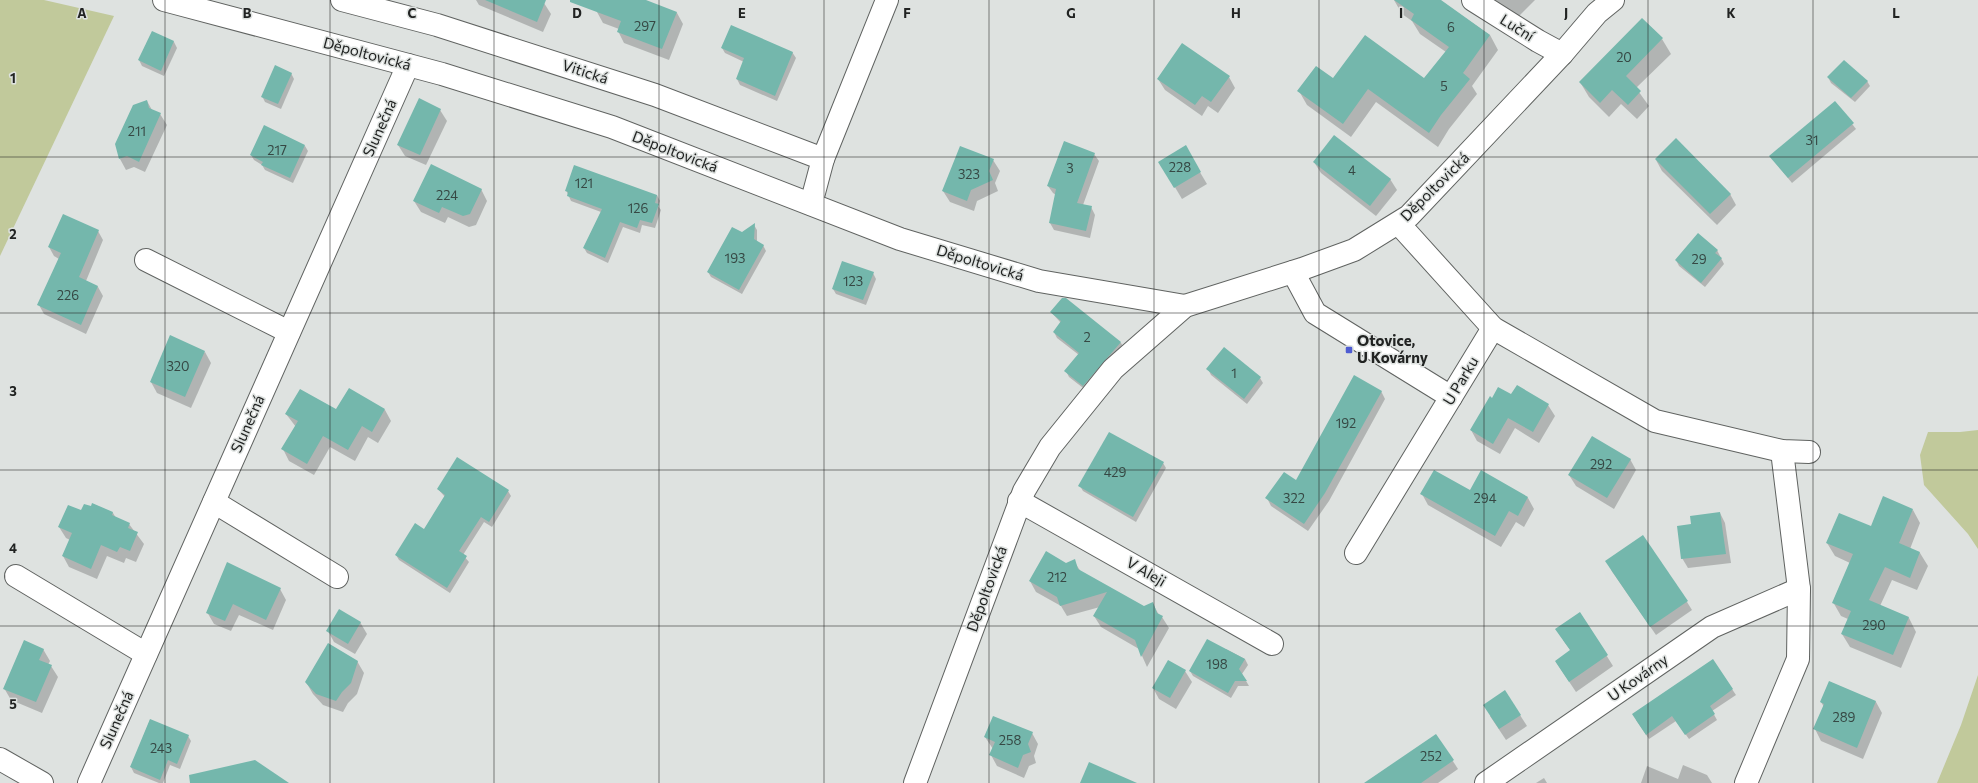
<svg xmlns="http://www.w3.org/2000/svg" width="1978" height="783" font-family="Commissioner,sans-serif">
<rect width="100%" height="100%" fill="#dee2e0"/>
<g fill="#c1c99b">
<path d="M0,0H44L114,16L0,256Z"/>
<path d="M1978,430V549L1968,534L1924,485L1920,455L1928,432H1960Z"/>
<path d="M1978,675V783H1937L1961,725Z"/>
</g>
<g fill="#0003">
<path d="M476,0H538L544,3L551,14L543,32L479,5Z"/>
<path d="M601,0H643L677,13L683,24L669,60L624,43L618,31L619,29L603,23L597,12Z"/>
<path d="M1394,0H1439L1490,35L1498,50L1472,86L1477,94L1449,129L1438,147L1376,102L1351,137L1307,105L1299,91L1333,80L1424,79L1446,52L1420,34L1412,21L1402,14Z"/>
<path d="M1492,0H1535L1516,19Z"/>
<path d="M152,32L174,42L177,48L164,76L142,66L139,60Z"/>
<path d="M1662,39L1671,54L1636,88L1649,106L1637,119L1621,104L1609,117L1589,97L1580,82Z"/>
<path d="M722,48L792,52L796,58L777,101L740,85L737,79L744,62L725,53Z"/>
<path d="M291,73L294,79L281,109L265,102L262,96Z"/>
<path d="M1229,77L1235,88L1218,113L1208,106L1202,116L1165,90L1158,79Z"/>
<path d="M1828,77L1867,81L1870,86L1855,102L1831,83Z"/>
<path d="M147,101L152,110L160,114L167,125L145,172L134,167L126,170L120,159Z"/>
<path d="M1835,102L1856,129L1792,183L1774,161Z"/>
<path d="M440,110L447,121L426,165L405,156L398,145Z"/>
<path d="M305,146L308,151L293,183L265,170L262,165L254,160L251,155Z"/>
<path d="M1185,147L1207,184L1182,199L1160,162Z"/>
<path d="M1094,154L1099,161L1083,205L1091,207L1095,215L1090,238L1054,230L1050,223L1056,195L1053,193L1048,186Z"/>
<path d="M993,160L1000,171L995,183L998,191L977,201L974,211L950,202L943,191Z"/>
<path d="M1656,160L1730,194L1736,205L1717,225L1662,171Z"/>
<path d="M1314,162L1390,179L1397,190L1376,216L1321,173Z"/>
<path d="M481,189L487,201L476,225L469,227L448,217L445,223L421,212L414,201Z"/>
<path d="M566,190L657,195L660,201L658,206L661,210L655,228L642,225L640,233L623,227L608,263L587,253L584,248L601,212L571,201Z"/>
<path d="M754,225L757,230V242L763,245L766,251L742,294L711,277L708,272L742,233Z"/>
<path d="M98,231L103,240L86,281L98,287L103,296L86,334L44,314L39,305L59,259L54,256L49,247Z"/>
<path d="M1717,250L1724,264L1705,287L1679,266L1676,260Z"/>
<path d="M873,273L876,279L866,305L836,294L833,289Z"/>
<path d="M1066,299L1121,343L1124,348L1087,391L1069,377L1066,371L1079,355L1057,338L1054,332L1061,323L1051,312Z"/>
<path d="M1224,348L1260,378L1263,383L1247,404L1211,375L1208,369Z"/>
<path d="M205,352L211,363L191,408L157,393L151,382Z"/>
<path d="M1381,391L1385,399L1329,501L1308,531L1271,506L1267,498L1296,481Z"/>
<path d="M1512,396L1548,405L1555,416L1539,443L1515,428L1500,454L1477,441L1471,430L1492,399Z"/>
<path d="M337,410H385L391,421L378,443L368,437L355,461L330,447L314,475L289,461L283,449L296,427L286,414Z"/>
<path d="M1630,459L1636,470L1614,509L1576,486L1569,475Z"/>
<path d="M1163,463L1166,468L1136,522L1083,491L1080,486Z"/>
<path d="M1482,472L1528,498L1534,509L1524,527L1516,522L1501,547L1428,505L1422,494L1470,491Z"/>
<path d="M438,489L508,491L511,496L492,527L484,522L463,555L469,562L450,593L399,560L396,555L424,530L445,497Z"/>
<path d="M93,504L113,513L116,518L129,524L144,544L136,562L126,558L124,563L107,556L97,579L69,567L63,556L70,540L66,538L59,527L81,512L91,508Z"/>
<path d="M1913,510L1920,523L1910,549L1920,553L1928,566L1917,590L1892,580L1880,606L1909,618L1916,632L1901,668L1850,647L1842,634L1848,619L1841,616L1833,602L1850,563L1835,556L1827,543L1871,527Z"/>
<path d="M1720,513L1725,523L1731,563L1688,568L1682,558L1693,525Z"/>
<path d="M1074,561L1081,572L1144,607L1153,604L1159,615L1162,617L1169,628L1147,667L1139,649L1101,627L1094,616L1100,607L1067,616L1061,606L1036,592L1030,581Z"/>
<path d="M227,564L280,589L286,600L273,630L239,615L231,631L214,624L207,612Z"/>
<path d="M1611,570L1687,602L1692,610L1656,635Z"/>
<path d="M1580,613L1613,666L1576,692L1556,662L1571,651L1563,640Z"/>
<path d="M360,622L367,634L355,654L334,642L328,631Z"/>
<path d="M43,649L50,661L48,665L51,666L58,677L42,713L11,700L4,688Z"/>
<path d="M1226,649L1245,659L1248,665L1242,674L1249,686H1238L1231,698L1193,676L1190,671Z"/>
<path d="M357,661L364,673L357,694L348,703L343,712L323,705L313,694L306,682Z"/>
<path d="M1713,661L1736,695L1712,711L1717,720L1689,739L1676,721L1649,739L1636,720Z"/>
<path d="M1185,671L1192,682L1176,709L1159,699L1153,688Z"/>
<path d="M1830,682L1876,702L1882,713L1863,759L1821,741L1815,729L1824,707L1821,702Z"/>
<path d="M1520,715L1527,726L1506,740L1490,716Z"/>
<path d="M150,720L188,736L191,741L180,769L170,765L163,783H159L134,773L131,767Z"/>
<path d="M1032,733L1038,744L1034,756L1036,763L1029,766L1024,778L997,766L991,755L993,749L985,737Z"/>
<path d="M1436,735L1458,769L1438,783H1385Z"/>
<path d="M1683,765L1707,775L1712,783H1641L1647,766L1678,779Z"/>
<path d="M1544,778L1547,783H1536Z"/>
</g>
<g fill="#74b7ac">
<path d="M485,0H546L537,22Z"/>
<path d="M570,0H646L677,12L662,49L617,32L621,21L570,2Z"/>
<path d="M1394,0H1441L1490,35L1463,73L1470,79L1441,115L1429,133L1368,89L1343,124L1297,91L1316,66L1333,78L1365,35L1424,78L1449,47L1411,20L1414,14Z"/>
<path d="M1642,18L1663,38L1626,76L1641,91L1628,105L1612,90L1600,103L1579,82Z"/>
<path d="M731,25L793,52L775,96L736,79L744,58L721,48Z"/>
<path d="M152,31L174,41L161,71L138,60Z"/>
<path d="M1182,43L1230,76L1211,102L1202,96L1195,105L1157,79Z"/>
<path d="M1844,60L1868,81L1851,98L1827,77Z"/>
<path d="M275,65L292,73L278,104L261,97Z"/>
<path d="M419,98L441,109L420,155L397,145Z"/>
<path d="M147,100L149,108L161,113L139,162L127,156L119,159L115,144L133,105Z"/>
<path d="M1835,101L1854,123L1788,178L1769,156Z"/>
<path d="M264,125L305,145L290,178L261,165L263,162L250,155Z"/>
<path d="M1334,135L1391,179L1370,206L1313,162Z"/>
<path d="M1676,138L1731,194L1710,214L1655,159Z"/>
<path d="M1064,141L1095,153L1077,203L1092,206L1086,231L1049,223L1056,189L1047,186Z"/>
<path d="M1186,145L1201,172L1174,188L1158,162Z"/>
<path d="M960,146L994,159L989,171L993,180L971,190L967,201L942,191Z"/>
<path d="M431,164L482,189L470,214L463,216L442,207L439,213L413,201Z"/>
<path d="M574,165L657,195L655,203L659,204L652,223L640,220L637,228L620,222L605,258L583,248L602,209L567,196L568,192L565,191Z"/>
<path d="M63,214L99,230L79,277L98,286L81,325L37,305L61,253L48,247Z"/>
<path d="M755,223L754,239L764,245L739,290L707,272L732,227L742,232Z"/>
<path d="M1698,233L1718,250L1715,253L1722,258L1701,283L1675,260Z"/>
<path d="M842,261L874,272L863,300L832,289Z"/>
<path d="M1062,298H1066L1121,342L1083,386L1064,371L1079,353L1053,332L1061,321L1050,312Z"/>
<path d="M170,335L205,351L185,397L150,382Z"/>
<path d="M1224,347L1261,377L1244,399L1206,369Z"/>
<path d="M1354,375L1382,391L1325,493L1304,524L1265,498L1284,472L1296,480Z"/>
<path d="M1517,385L1549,404L1533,432L1508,418L1493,444L1470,430L1490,396L1492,398L1498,387L1511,394Z"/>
<path d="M349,388L385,409L372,432L362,426L348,450L323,436L307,464L281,449L298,421L285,414L300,389L336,409Z"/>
<path d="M1109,432L1164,462L1133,517L1078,486Z"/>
<path d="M1592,436L1631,459L1607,498L1568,475Z"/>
<path d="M457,457L509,490L489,522L481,517L459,551L467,556L447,588L395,555L415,523L424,529L445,495L437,489Z"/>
<path d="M1434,470L1470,490L1481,470L1528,497L1518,516L1509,511L1495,536L1420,494Z"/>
<path d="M1883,496L1913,509L1899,543L1920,552L1910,578L1885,567L1869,600L1909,617L1893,655L1841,634L1851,611L1832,603L1853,554L1826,543L1839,513L1871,526Z"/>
<path d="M92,503L113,512L112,515L130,523L128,528L138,532L130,551L120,547L117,552L101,545L91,569L62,556L72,533L58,527L68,505L81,510L84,504L91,506Z"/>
<path d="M1720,512L1726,554L1681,559L1677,526L1691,524L1690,516Z"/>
<path d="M1643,535L1688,601L1650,627L1605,561Z"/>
<path d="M1046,551L1066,563L1075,559L1078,569L1144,606L1153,602L1157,613L1163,616L1141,657L1135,640L1093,616L1107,592L1060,606L1057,597L1029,581Z"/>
<path d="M227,562L281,588L266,620L233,604L225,621L206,613Z"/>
<path d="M339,609L361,622L348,644L326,631Z"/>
<path d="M1580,612L1608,655L1569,682L1555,661L1570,650L1555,629Z"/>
<path d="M1207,639L1245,659L1239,669L1247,681H1235L1228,693L1189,671Z"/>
<path d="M24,640L44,649L39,660L52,665L36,702L3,689Z"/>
<path d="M328,643L358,661L351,683L342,692L336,701L316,694L305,682Z"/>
<path d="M1713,659L1733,689L1710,706L1715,714L1685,735L1672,716L1646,735L1632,714Z"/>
<path d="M1168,660L1186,670L1170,698L1152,688Z"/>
<path d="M1829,681L1876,701L1857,748L1813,729L1824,704L1820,702Z"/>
<path d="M1505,690L1521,715L1499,729L1483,705Z"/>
<path d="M993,716L1033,732L1028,744L1031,752L1023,755L1018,768L989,755L995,742L984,737Z"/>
<path d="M150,719L189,735L177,764L168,760L160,780L130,767Z"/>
<path d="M1436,734L1454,760L1421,783H1364Z"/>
<path d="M255,760L289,783H190L189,775Z"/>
<path d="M1089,762L1137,783H1080Z"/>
</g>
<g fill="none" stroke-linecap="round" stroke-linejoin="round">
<defs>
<g id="minor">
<path d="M342,0L437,25L655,95L823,159"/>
<path d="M1473,0L1538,41L1562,54"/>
<path d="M811,204L823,159L887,0"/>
<path d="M1399,224L1493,328L1655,421L1782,451L1809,452"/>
<path d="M146,260L289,332"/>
<path d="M1293,272L1315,313L1451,397"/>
<path d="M1019,501L1272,644"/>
<path d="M214,502L337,577"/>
<path d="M1356,553L1493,328"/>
<path d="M16,576L146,654"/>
<path d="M0,759L42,783"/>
<path d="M89,783L408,65"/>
<path d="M1486,783L1712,627L1799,589"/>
<path d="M1746,783L1798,659L1799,589L1782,451"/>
</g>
<g id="tertiary">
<path d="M164,0L442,74L612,127L900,239L1039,281L1185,306"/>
<path d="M915,783L1024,491L1050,447L1113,369L1185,306L1302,269L1354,250L1409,216L1562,54L1597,13L1613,0"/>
</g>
</defs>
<use href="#minor" stroke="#606361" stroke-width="24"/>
<use href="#tertiary" stroke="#606361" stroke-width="24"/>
<use href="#minor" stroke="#fff" stroke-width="22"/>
<use href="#tertiary" stroke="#fff" stroke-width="22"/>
</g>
<path fill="none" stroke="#212322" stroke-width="1" stroke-opacity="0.55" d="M165,0V783M330,0V783M494,0V783M659,0V783M824,0V783M989,0V783M1154,0V783M1319,0V783M1484,0V783M1648,0V783M1813,0V783M0,157H1978M0,313H1978M0,470H1978M0,626H1978"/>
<rect fill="#4e5cd2" stroke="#dee2e0" stroke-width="1.5" x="1345" y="346" width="8" height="8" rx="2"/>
<g text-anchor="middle" stroke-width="3" stroke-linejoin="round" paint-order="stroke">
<g font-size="13" fill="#364844">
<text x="645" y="31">297</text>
<text x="1451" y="32">6</text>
<text x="1624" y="62">20</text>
<text x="1444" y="91">5</text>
<text x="137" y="136">211</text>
<text x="1812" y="145">31</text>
<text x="277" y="155">217</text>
<text x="1180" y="172">228</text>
<text x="1070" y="173">3</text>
<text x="1352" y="175">4</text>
<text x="969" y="179">323</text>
<text x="584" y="188">121</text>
<text x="447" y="200">224</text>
<text x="638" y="213">126</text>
<text x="735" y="263">193</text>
<text x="1699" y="264">29</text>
<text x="853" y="286">123</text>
<text x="68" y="300">226</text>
<text x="1087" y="342">2</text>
<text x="178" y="371">320</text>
<text x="1234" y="378">1</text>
<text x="1346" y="428">192</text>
<text x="1601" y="469">292</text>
<text x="1115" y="477">429</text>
<text x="1294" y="503">322</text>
<text x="1485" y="503">294</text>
<text x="1057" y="582">212</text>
<text x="1874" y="630">290</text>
<text x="1217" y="669">198</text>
<text x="1844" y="722">289</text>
<text x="1010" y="745">258</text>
<text x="161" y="753">243</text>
<text x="1431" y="761">252</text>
</g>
<g font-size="15" fill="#212322" stroke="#dee2e0">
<text transform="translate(1517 28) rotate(32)" y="5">Luční</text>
<text transform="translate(367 54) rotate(15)" y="5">Děpoltovická</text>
<text transform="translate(585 72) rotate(18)" y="5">Vitická</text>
<text transform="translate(380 128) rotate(-66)" y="5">Slunečná</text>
<text transform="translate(675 152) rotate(21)" y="5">Děpoltovická</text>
<text transform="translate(1435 187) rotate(-45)" y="5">Děpoltovická</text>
<text transform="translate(980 263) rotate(17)" y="5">Děpoltovická</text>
<text transform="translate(1461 381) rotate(-59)" y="5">U Parku</text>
<text transform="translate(248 424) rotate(-66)" y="5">Slunečná</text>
<text transform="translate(1146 572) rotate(30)" y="5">V Aleji</text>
<text transform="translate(987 589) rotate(-70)" y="5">Děpoltovická</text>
<text transform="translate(1638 678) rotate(-35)" y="5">U Kovárny</text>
<text transform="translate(117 720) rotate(-66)" y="5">Slunečná</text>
</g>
<g font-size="15" font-weight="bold" fill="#212322" stroke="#dee2e0" text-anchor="start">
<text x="1357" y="346">Otovice,<tspan x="1357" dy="17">U Kovárny</tspan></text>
</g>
</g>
<g font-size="13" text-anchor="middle" font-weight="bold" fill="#212322" stroke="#dee2e0" stroke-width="3" stroke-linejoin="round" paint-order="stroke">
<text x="82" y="18">A</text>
<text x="247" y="18">B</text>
<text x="412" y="18">C</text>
<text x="577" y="18">D</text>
<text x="742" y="18">E</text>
<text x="907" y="18">F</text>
<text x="1071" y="18">G</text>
<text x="1236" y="18">H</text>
<text x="1401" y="18">I</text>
<text x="1566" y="18">J</text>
<text x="1731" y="18">K</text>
<text x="1896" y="18">L</text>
<text x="13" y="83">1</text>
<text x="13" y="239">2</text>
<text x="13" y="396">3</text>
<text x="13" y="553">4</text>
<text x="13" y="709">5</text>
</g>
</svg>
